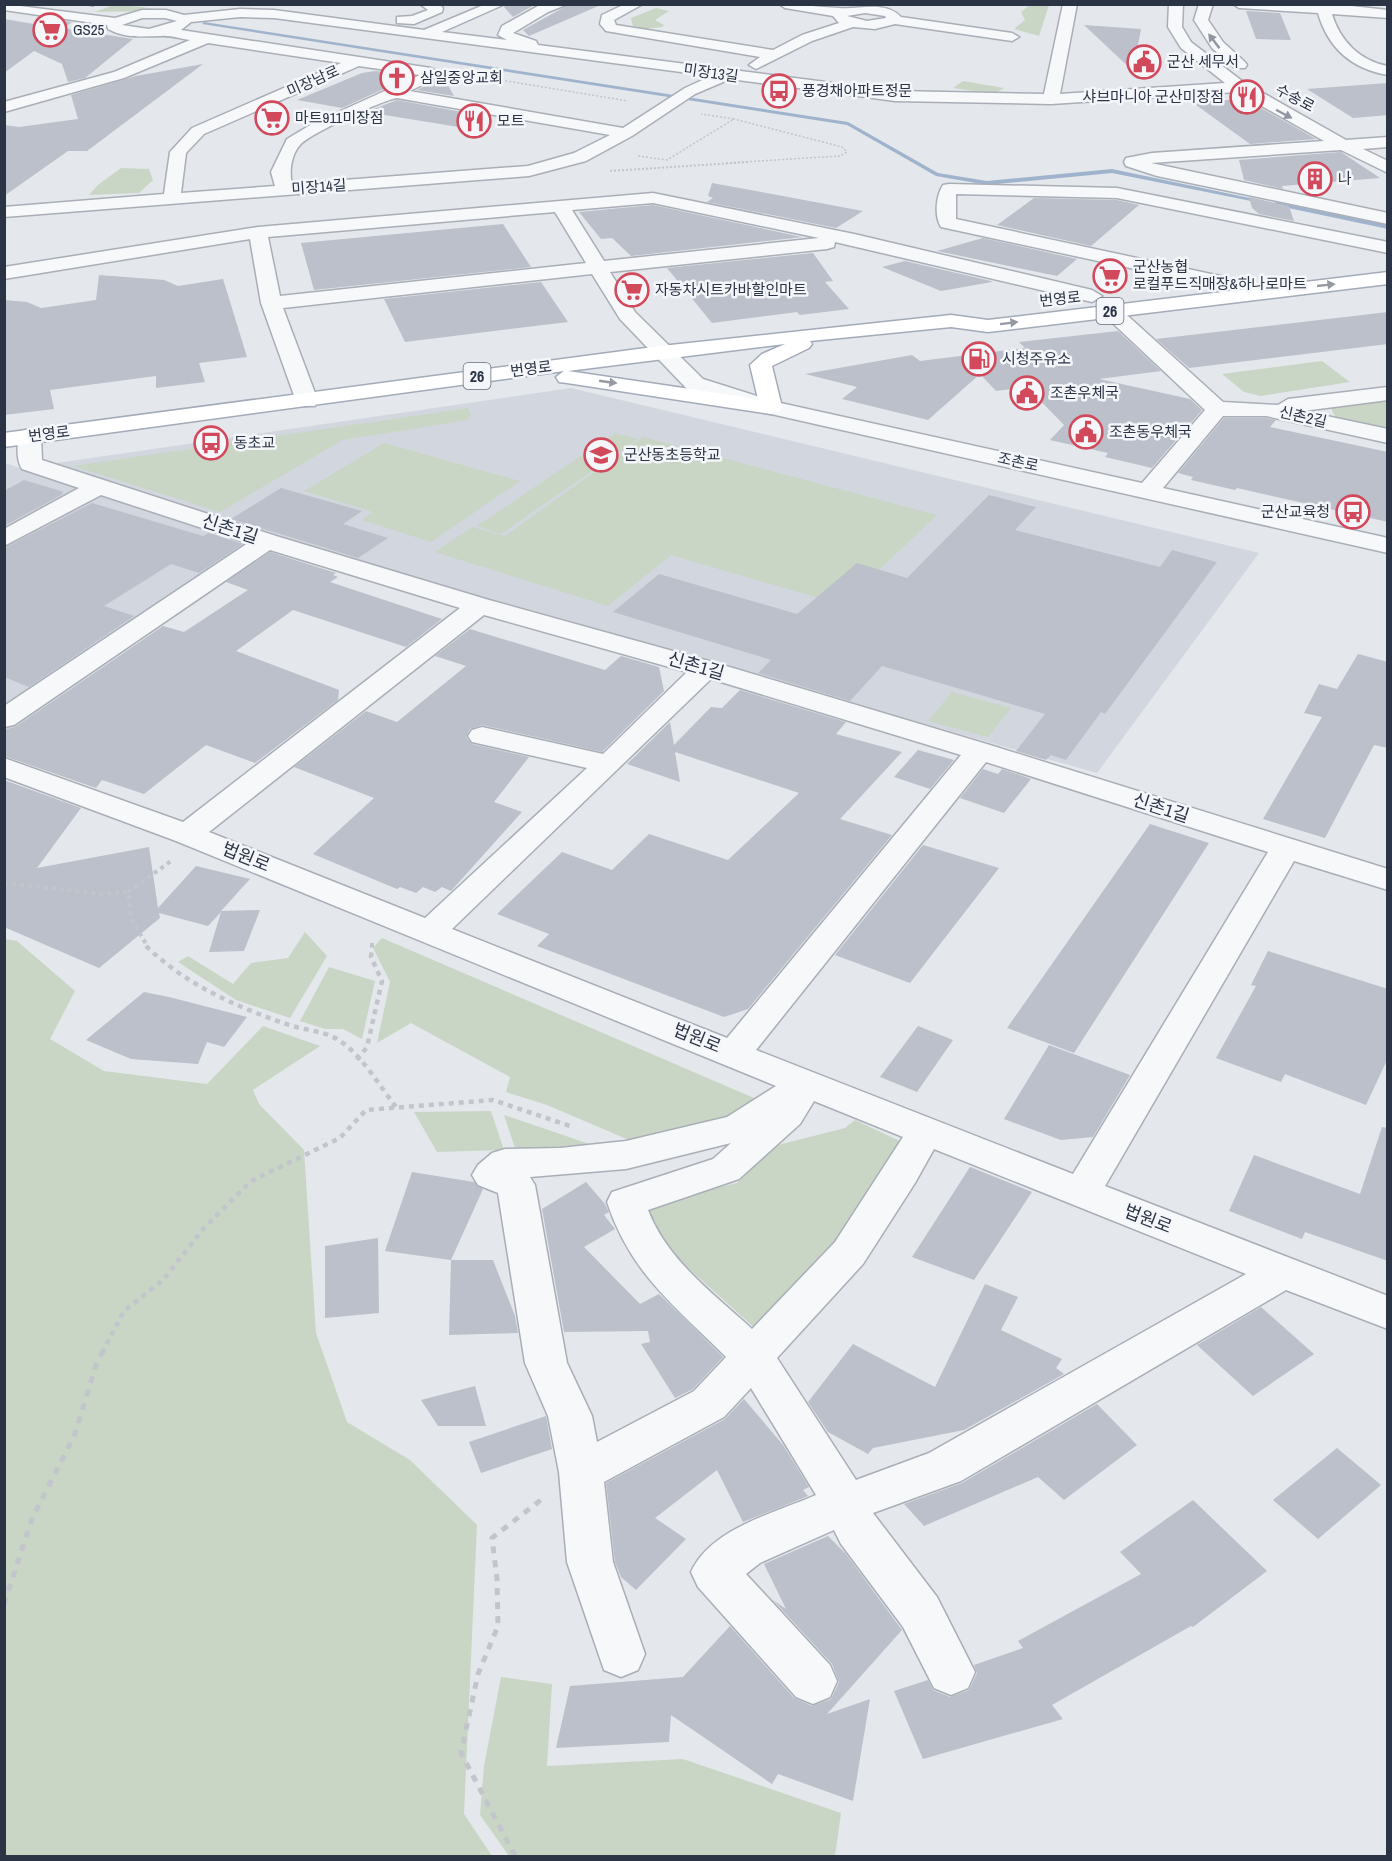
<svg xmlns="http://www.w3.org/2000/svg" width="1392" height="1861" font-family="'Archivo Narrow','Noto Sans KR',sans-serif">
<rect width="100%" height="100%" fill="#e4e7ec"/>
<g fill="#d2d6de">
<path d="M571,388L1259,553L1097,773L381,569L50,464Z"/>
<path d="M4,463H5L268,551L5,734Z"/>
</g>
<g fill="#c9d6c5">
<path d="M117,4L156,9L157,11L94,12Z"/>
<path d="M1031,4L1049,5L1039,36L1014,29L1025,20L1021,12Z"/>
<path d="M656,8L669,11L655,20L664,25L662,27L646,29L633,26L631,18Z"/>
<path d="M963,81L1004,88L994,94L953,88Z"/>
<path d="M121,168L149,169L153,180L139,193L89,195L98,185Z"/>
<path d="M1322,361L1350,382L1261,396L1244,392L1222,374Z"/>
<path d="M1387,397V431L1337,419L1330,407Z"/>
<path d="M468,408L471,415L467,420L343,440L220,512L73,466Z"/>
<path d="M615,433L638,439L501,534L477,526Z"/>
<path d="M643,437L937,515L842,605L671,555L608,606L435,552L472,527L505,536Z"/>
<path d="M384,443L520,481L431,542L362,520L373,512L304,491Z"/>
<path d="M952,692L1011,708L988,737L928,721Z"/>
<path d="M305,932L327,956L290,1018L236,1000L178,962L188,956L233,984L251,963L288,958Z"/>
<path d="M382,938L761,1101L732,1118L629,1140L547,1105L506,1092L510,1077L411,1023L377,1043L390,982L373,948Z"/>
<path d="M5,939L17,941L75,991L50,1039L104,1071L207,1084L263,1026L320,1046L253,1090L259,1104L304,1150L316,1333L347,1422L410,1460L477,1525L464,1814L492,1856H5Z"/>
<path d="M329,967L375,981L362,1039L343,1029H325L300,1021Z"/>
<path d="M491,1111L504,1150L437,1152L414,1112Z"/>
<path d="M504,1115L604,1149L515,1148Z"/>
<path d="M855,1120L906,1144L855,1227L757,1330L647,1231L648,1204L737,1183L774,1146L845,1128Z"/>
<path d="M501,1677L552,1684L547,1766L683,1759L841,1813L835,1856H509L480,1815L484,1766Z"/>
</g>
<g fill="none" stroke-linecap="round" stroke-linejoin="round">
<g fill="#9fb4cc" fill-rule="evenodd">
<path d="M92,4L95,6L93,7L79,4Z"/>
<path d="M204,22L848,122L938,173L987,181L1112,169L1264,201L1261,203L1112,173L987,185L936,176L847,125L202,24Z"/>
<path d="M1276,202L1388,225V229L1274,205L1273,204Z"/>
</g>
</g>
<g fill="#bbc0ca">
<path d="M507,4H536L513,17L504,7Z"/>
<path d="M570,4H603L529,36L523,30Z"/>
<path d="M1246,11L1280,13L1291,40L1256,39Z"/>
<path d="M4,19L34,24L48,19L72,22L63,28L133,39L85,78L68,82L62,64L34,51L4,73Z"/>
<path d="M1084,25L1141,29L1133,71Z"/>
<path d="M203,64L87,151H68L4,196V125L19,127L78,119L71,95L136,76Z"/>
<path d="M375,71L412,76L342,108L297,100L362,73Z"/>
<path d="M436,80L446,82L454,96L417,90Z"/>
<path d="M1388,83V115L1353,118L1307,89Z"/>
<path d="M1245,99L1316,139L1250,144L1192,102Z"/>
<path d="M397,100L462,112L471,129L366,112Z"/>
<path d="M1341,152L1380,178L1282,186L1283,189L1244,180L1239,160Z"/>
<path d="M712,183L772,194L863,211L836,228L707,202L713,198L708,196Z"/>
<path d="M1249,197L1289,206L1294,221L1259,214L1252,208Z"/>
<path d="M1034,198L1117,200L1139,205L1091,246L997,225Z"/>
<path d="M653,205L802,237H803L631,256L612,238L601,239L579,212Z"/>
<path d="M503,224L531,267L314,290L301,243Z"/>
<path d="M983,238L1077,259L1057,276L937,251Z"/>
<path d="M813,253L833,281L825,282L849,309L800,315L797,312L712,323L667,268Z"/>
<path d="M905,261L991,281L992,282L941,291L882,267Z"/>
<path d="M99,275L164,280L178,286L223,279L247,357L199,363L205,382L156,388V376L50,390L54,409L4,415V300L27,302L41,308L96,300Z"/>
<path d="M541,282L568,322L405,342L384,299Z"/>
<path d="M1388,312V344L1189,368L1156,339Z"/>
<path d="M1118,331L1161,371L1099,379L1190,399L1202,410L1152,468L1105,457L1108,453L1050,440L1064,425L1027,387L996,391L980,374L928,420L842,399L857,387L805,374L912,355L920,361L1025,348L1019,342Z"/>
<path d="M1224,418H1266L1276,420L1270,427L1388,452V522L1237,488L1235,490L1191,480L1193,477L1178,473Z"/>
<path d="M24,480L64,492L61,493L63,494L4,526V491Z"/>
<path d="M281,488L362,511L343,524L388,538L358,558L231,519Z"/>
<path d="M989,495L1036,507L1015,530L1160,567L1172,550L1217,562L1105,714L1101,712L1066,760L1051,755L1046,760L1016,751L1045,714L882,666L850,701L758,673L771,660L613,612L659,574L797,614L857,563L907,578Z"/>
<path d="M92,503L203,536L209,533L243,544L199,573L171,564L104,606L134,616L29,687L4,677V548Z"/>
<path d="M270,552L336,573L333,575L338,577L330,582L442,619L406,647L293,610L236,651L339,690L338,700L255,763L206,745L144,794L102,780L96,788L4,756V730L15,727L163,626L184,632L248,590L226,582Z"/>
<path d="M470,629L605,670L621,656L659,667L664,691L602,752L482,725L470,729L466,737L472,744L529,757L494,802L522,812L451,891L442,887L435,892L423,887L416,893L400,887L397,889L313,854L374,798L294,767L366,711L397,722L466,666L435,656Z"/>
<path d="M1358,654L1388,662V748L1374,745L1325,838L1263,819L1322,717L1304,713L1319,684L1337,689Z"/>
<path d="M740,690L846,722L836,734L902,752L840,819L892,835L748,1009L724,1017L537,946L549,934L497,914L562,852L612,870L649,834L728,860L799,793L675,752L680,782L627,764L670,722L674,745L711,707L722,708Z"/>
<path d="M918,750L954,760L930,789L894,777Z"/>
<path d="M983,769L998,774L1002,769L1031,779L1004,813L960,798Z"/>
<path d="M4,780L81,808L37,868L149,847L158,908L196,866L250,879L221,911L260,910L244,951L209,952L221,912L208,926L159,913L160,918L99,968L4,927Z"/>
<path d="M1150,824L1209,843L1074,1053L1007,1028Z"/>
<path d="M923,845L999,868L910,983L835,955Z"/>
<path d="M1268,951L1388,989V1058L1366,1105L1285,1074L1281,1082L1216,1058L1256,986L1251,985Z"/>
<path d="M144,992L169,997L247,1017L224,1047L207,1042L198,1064L131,1059L86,1040Z"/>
<path d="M918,1026L953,1040L917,1092L880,1077Z"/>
<path d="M1049,1045L1130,1075L1093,1137L1061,1140L1004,1119Z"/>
<path d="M1382,1127L1388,1128V1261L1305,1232L1302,1239L1229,1211L1254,1155L1360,1194Z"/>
<path d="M970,1167L1032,1192L974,1280L912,1257Z"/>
<path d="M412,1172L474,1182L483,1189L451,1260L385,1251Z"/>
<path d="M586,1182L605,1204L609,1212L604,1215L615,1229L584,1247L640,1304L659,1294L723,1357L693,1389L675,1398L641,1344L650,1342L648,1331L564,1332L542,1209Z"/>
<path d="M378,1238L379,1313L325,1318V1246Z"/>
<path d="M451,1260H493L515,1316L518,1333L449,1335Z"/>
<path d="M985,1284L1018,1297L1001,1330L1062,1359L1056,1368L1064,1374L964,1430L873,1448L868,1454L828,1432L808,1402L853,1344L935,1387Z"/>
<path d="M1261,1307L1314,1354L1253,1396L1197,1345Z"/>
<path d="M475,1386L486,1426H438L421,1400Z"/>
<path d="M744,1399L783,1445L809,1487L803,1490L808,1496L743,1522L717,1470L655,1518L686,1539L636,1590L621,1577L615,1562L606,1483L725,1419Z"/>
<path d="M1097,1404L1137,1445L1064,1500L1038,1477L924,1526L904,1504L962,1483Z"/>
<path d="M546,1416L552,1449L481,1473L469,1442Z"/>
<path d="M1337,1448L1381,1485L1318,1539L1273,1500Z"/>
<path d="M1193,1500L1267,1571L1193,1627L1191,1626L1052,1705L1063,1719L923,1759L894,1691L928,1680L933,1690L950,1697L969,1690L977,1673L974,1665L1023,1648L1018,1641L1141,1574L1120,1552Z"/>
<path d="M828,1536L846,1554L902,1630L827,1714L870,1699L853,1801L778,1774L772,1784L671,1715L669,1742L556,1748L570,1686L683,1677L730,1626L794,1698L812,1706L831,1699L839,1682L832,1664L773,1600L786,1609L764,1564Z"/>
</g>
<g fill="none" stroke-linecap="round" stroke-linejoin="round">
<defs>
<g id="minor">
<path d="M4,4L115,18L142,10H166L184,15L240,9L274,10L424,30L486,4H505L442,32L507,40L498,35L502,26L538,6L568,4L548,12L513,33L536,41L538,45L895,91L1044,94L1063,4H1077L1060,94L1225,83L1181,48L1168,27L1169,4H1183L1182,27L1191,42L1242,81L1346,140L1388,137V147L1363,149L1388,161V173L1341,150L1151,163L1388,213V224L1157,176L1126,166L1124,162L1126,158L1152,153L1324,141L1237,92L1051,104L895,101L730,79L695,94L632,136L586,161L529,176L4,217V207L164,194L170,152L192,128L341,63L208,43L124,78L4,112V102L114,72L190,40C181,39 170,35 161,36C142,36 126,39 108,29L107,25L4,10ZM240,17L274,18L711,76L685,88L623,128L410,91L434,79L438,72L431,68L181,30L191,22ZM142,18H165L177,21L149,29L122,25ZM359,66L420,75L312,124L287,139L271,172L275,186L181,193L186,153L204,134ZM397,98L610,135L574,153L528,166L292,184C289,172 291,155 300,145C309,134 383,100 397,98Z"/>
<path d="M420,4H439L443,8L442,12L414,24L397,23V17L412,16L428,10Z"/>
<path d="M625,4H643L614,20L616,25L773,50L802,35L839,23L833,16L785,8L779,4C799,4 819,7 839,8C860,10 884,0 901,17L1012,33L1019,37L1012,41L895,24L875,29L853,27L812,41L756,69L749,65L760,57L606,31L600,24L602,15ZM865,13L885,16L886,18L867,21L847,16Z"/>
<path d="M1199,4H1213L1208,20L1223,42L1245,62L1247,65L1245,68H1235L1212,48L1194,20Z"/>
<path d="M1233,4H1333L1388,10V18L1332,14C1340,41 1360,61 1388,66V75C1352,69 1328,48 1318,13L1239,8Z"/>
<path d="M949,184L1117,188L1388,242V253L1117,198L956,194V219L1225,277L1228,281L1225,285L1218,287L941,227C934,216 936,196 943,185Z"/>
<path d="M653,193L854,234L1092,290L1102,296L1092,302L835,242L834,247L827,249L610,272L635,312L703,379L776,402L1142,483L1205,410L1104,315L1101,311L1104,307H1118L1223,402L1278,405L1288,399L1388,387V400L1303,411L1388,429V443L1266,416H1223L1163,488L1388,538V553L771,414L687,389L620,319L592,274L283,308L318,401L315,406H299L296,401L261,303L250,239L4,279V267L258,227ZM653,203L819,238L604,261L572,210ZM555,212L586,263L280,296L268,237Z"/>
<path d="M30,429L38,431L41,436L42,460L276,536L489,600L716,663L990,745L1388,869V890L1294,861L1105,1186L1388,1296V1329L1286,1290L961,1481L873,1513L937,1597L975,1672L968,1688L951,1695L934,1688L903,1627L841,1544L834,1530L760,1563L746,1574L830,1665L837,1681L830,1697L813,1704L796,1697L698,1587L691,1572C711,1528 775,1513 816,1495L751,1388L724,1417L604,1482L613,1562L645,1654L638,1670L621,1677L604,1670L567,1562L559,1472L548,1416L525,1363L498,1193L478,1185L472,1175L478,1165L492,1153L505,1149L560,1148L626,1141L727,1117L776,1086L176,841L4,777V758L183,822L460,608L270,550L14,725L4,727V706L248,543L101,495L4,546V529L79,488L22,469C16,460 16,440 22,431ZM484,615L687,672L603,754L482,727L472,730L468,736L472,742L587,768L425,918L209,832ZM711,679L961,755L727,1038L452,929ZM986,762L1268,852L1073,1174L756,1050ZM814,1101L903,1137L835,1242L752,1329C714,1294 667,1260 648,1210L739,1179L800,1124ZM731,1143L713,1159L612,1192L607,1202C631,1274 674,1305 726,1357L694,1391L597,1442L592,1416L567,1363L535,1185L530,1177L626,1169ZM934,1149L1246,1274L929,1453L856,1480L777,1358L863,1264L915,1183Z"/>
</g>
<path id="major" d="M1388,272V284L988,332L951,327L810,341L812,344L809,348L772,366L782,407L779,412L771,414L567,383L559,382L556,377L564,371L4,447V433L661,346L951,315L988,320ZM785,344L762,354L750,365L758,399L568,371Z"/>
</defs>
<use href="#minor" stroke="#a9aeb7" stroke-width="3"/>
<use href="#major" stroke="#a3abb8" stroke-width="3"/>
<g stroke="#c2c5cb" stroke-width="1.5" stroke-dasharray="2 2" stroke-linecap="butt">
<path d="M458,73L628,101"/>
<path d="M638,156L667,160L734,119L701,114"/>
<path d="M726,163L840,156L847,152L842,147L734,119"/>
</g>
<path stroke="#c2c5cb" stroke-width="2" stroke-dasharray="2 2" stroke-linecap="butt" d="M610,171L749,162"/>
<g stroke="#c2c5cb" stroke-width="4" stroke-dasharray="4 4" stroke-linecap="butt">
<path d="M4,883L101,894L128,892L131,919L148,947"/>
<path d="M128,892L171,861"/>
<path d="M372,947V942"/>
</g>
<g stroke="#c2c5cb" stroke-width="4.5" stroke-dasharray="5 5" stroke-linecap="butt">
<path d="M146,946C186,985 237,1007 289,1025C304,1030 323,1031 337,1039C362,1054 379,1086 397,1108"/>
<path d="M357,1060L367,1047L382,981L371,957L372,946"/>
<path d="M102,1353L124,1311L163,1280L204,1228L251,1181L340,1138L366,1110L493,1100L570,1126"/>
</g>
<g stroke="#c2c5cb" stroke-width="5" stroke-dasharray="7 7" stroke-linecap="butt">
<path d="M4,1604L32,1519L75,1434L96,1365L103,1351"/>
<path d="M515,1856L461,1753L478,1674L498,1626L497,1579L492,1538L542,1499"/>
</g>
<use href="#minor" fill="#f7f8fa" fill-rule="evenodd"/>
<use href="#major" fill="#fff" fill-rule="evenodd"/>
</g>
<defs><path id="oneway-solid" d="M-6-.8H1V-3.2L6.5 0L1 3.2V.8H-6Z" transform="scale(1.5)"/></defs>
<g fill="#9196a0">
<use href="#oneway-solid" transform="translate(1214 41) rotate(-127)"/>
<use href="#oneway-solid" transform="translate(1284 114) rotate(28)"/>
</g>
<g fill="#959aa2">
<use href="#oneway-solid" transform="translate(1326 285) rotate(-6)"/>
<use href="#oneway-solid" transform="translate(1009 323) rotate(-7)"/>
<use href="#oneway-solid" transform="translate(608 382) rotate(8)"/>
</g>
<defs>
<symbol id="supermarket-ring" viewBox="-11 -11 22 22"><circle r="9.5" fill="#f4f6f9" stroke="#d1495b" stroke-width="1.5"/><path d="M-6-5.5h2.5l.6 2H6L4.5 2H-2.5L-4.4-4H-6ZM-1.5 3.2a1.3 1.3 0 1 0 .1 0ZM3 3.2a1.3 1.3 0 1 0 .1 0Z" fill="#d1495b"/></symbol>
<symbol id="civic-ring" viewBox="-11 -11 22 22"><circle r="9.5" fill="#f4f6f9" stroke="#d1495b" stroke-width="1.5"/><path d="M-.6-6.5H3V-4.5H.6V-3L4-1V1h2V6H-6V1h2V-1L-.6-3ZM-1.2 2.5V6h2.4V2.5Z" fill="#d1495b"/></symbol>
<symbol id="church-ring" viewBox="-11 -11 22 22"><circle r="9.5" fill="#f4f6f9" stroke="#d1495b" stroke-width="1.5"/><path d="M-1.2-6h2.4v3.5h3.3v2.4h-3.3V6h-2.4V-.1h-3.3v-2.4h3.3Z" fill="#d1495b"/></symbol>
<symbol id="bus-ring" viewBox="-11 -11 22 22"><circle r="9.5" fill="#f4f6f9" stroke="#d1495b" stroke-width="1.5"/><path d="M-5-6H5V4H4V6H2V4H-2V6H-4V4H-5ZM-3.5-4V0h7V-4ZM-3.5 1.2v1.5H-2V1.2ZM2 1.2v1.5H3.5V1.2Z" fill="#d1495b"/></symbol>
<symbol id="restaurant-ring" viewBox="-11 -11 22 22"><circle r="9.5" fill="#f4f6f9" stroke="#d1495b" stroke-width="1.5"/><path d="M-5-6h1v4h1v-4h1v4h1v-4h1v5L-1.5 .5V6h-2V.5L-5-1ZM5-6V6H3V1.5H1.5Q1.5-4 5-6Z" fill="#d1495b"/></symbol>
<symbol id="building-ring" viewBox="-11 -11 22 22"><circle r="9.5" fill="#f4f6f9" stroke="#d1495b" stroke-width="1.5"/><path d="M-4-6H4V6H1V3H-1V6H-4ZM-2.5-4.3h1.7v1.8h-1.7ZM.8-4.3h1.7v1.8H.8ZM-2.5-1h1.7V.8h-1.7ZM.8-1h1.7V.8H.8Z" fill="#d1495b"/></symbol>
<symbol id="fuel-ring" viewBox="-11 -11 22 22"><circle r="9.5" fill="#f4f6f9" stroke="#d1495b" stroke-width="1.5"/><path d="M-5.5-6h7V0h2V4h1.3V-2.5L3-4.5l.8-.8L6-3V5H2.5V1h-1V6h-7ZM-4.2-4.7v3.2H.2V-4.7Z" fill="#d1495b"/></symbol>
<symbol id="school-ring" viewBox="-11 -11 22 22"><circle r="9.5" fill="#f4f6f9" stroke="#d1495b" stroke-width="1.5"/><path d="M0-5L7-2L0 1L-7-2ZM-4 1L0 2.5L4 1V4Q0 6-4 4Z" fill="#d1495b"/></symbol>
</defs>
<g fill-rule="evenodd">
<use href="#supermarket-ring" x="31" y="11" width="38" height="38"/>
<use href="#civic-ring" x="1125" y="43" width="38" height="38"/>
<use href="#church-ring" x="378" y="59" width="38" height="38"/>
<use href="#bus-ring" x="760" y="72" width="38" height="38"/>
<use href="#restaurant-ring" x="1228" y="78" width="38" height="38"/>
<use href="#supermarket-ring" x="253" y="99" width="38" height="38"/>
<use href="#restaurant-ring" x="455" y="102" width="38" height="38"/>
<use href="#building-ring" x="1296" y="160" width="38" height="38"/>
<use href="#supermarket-ring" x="1091" y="257" width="38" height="38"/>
<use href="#supermarket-ring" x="613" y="271" width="38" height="38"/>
<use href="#fuel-ring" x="960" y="340" width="38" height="38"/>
<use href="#civic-ring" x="1008" y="374" width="38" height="38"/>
<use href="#civic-ring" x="1067" y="413" width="38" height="38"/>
<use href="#bus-ring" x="192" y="424" width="38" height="38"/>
<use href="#school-ring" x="582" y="436" width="38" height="38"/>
<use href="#bus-ring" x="1334" y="493" width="38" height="38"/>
</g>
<g text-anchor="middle" stroke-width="5" stroke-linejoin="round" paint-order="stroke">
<g font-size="15" fill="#2b3445" stroke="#f4f6f9" text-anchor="start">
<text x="73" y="35">GS25</text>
<text x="1167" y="67">군산 세무서</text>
<text x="420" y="83">삼일중앙교회</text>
<text x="802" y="96">풍경채아파트정문</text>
<text x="1224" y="102" text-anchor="end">샤브마니아 군산미장점</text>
<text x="295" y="123">마트911미장점</text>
<text x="497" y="126">모트</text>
<text x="1338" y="184">나</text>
<text x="1133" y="272">군산농협<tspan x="1133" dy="17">로컬푸드직매장&amp;하나로마트</tspan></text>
<text x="655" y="295">자동차시트카바할인마트</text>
<text x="1002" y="364">시청주유소</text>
<text x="1050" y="398">조촌우체국</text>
<text x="1109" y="437">조촌동우체국</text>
<text x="234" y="448">동초교</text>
<text x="624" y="460">군산동초등학교</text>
<text x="1330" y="517" text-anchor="end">군산교육청</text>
</g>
<g font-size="15" fill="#2b3445" stroke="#f4f6f9">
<text transform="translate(711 73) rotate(8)" y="5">미장13길</text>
<text transform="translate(313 81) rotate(-24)" y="5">미장남로</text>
<text transform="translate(1295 98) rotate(28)" y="5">수송로</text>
<text transform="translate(319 187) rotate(-4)" y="5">미장14길</text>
<text transform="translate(1060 299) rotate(-6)" y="5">번영로</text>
<text transform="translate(531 369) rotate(-7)" y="5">번영로</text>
<text transform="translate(1303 417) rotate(13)" y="5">신촌2길</text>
<text transform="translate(49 434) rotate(-7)" y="5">번영로</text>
<text transform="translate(1018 462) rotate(12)" y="5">조촌로</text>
</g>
<g fill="#f4f6f9" stroke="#676e7b" stroke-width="1.5">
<rect x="1096.5" y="298" width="27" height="26" rx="4.5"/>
<rect x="463.5" y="363" width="27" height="26" rx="4.5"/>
</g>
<g font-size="16" font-weight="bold" fill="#2b3445">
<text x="1110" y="317">26</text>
<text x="477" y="382">26</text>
</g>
<g font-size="18" fill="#2b3445" stroke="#f4f6f9">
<text transform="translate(230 529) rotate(18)" y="6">신촌1길</text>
<text transform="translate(696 666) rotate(16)" y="6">신촌1길</text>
<text transform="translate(1161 808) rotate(18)" y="6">신촌1길</text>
<text transform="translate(246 857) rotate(22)" y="6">법원로</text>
<text transform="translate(697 1038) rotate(22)" y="6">법원로</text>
<text transform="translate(1148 1219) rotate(21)" y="6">법원로</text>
</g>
</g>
<rect width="1392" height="1861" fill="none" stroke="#2b3445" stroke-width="12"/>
</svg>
